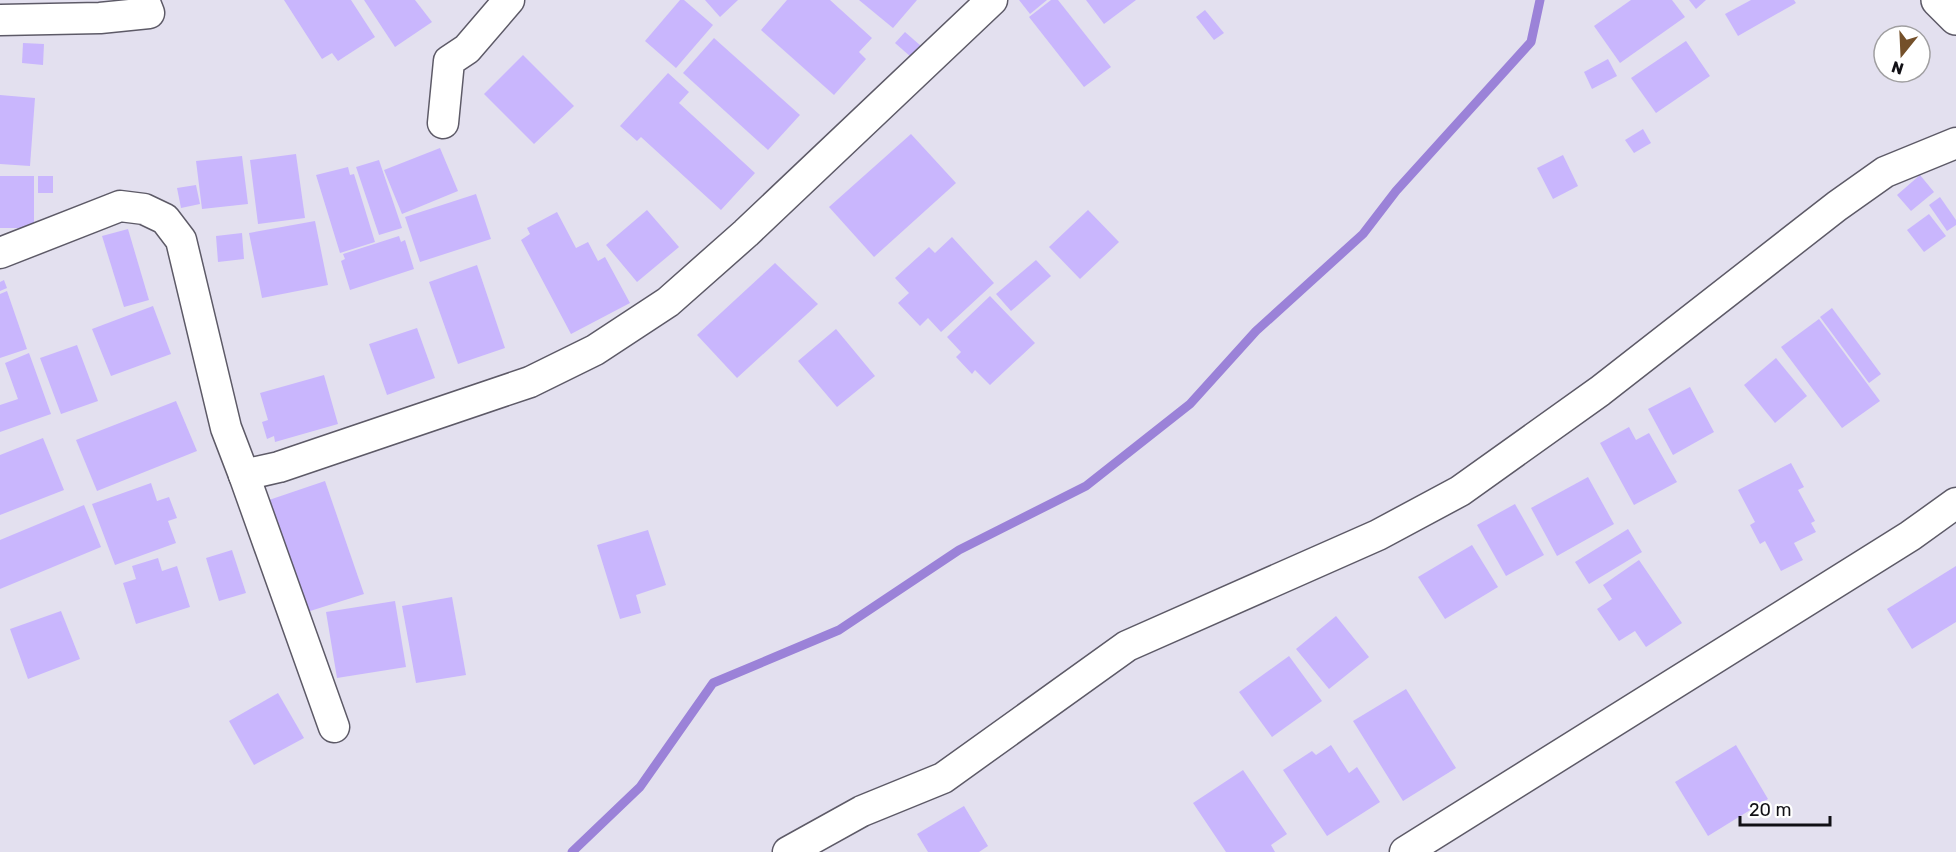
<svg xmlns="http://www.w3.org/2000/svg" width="1956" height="852" font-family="Rubik,sans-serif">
<rect width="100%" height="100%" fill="#e3e0ef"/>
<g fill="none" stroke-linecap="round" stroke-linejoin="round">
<path stroke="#9b82d8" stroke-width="9" d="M572,852L640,787L713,683L839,630L959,550L1086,486L1190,404L1256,331L1363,234L1396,191L1531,42L1540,0"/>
</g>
<g fill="#c9b6fd">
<path d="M284,0H351L375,37L338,61L332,53L322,59Z"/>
<path d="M364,0H415L432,22L395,47Z"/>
<path d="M680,0H684L713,25L676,68L645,41Z"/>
<path d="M705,0H738L720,17Z"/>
<path d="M787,0H830L872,38L859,52L866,59L834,95L761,30Z"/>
<path d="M859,0H917L893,28Z"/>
<path d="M1019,0H1047L1030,14Z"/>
<path d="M1051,0H1058L1111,67L1084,87L1029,17Z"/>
<path d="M1086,0H1136L1104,24Z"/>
<path d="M1631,0H1672L1685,17L1620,63L1594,26Z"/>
<path d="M1689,0H1706L1696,9Z"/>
<path d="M1751,0H1794L1796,3L1738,36L1725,14Z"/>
<path d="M1205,10L1224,33L1214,40L1196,17Z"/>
<path d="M905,32L921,46L911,57L895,43Z"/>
<path d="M714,38L800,115L768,150L683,73Z"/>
<path d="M1686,41L1710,76L1656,113L1631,78Z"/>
<path d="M23,43L44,44L43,65L22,63Z"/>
<path d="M523,55L574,106L534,144L484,94Z"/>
<path d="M1608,59L1617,76L1592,89L1584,72Z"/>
<path d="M668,73L689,92L679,103L755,173L721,210L641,137L637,141L620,126Z"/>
<path d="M0,95L35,98L30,166L0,164Z"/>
<path d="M1643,129L1651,143L1634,153L1625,140Z"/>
<path d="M911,134L956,183L874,257L829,207Z"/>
<path d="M440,148L458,191L402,214L384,170Z"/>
<path d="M296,154L305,218L258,224L250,160Z"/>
<path d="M1563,155L1578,186L1553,199L1537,168Z"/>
<path d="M242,156L248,204L202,209L196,161Z"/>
<path d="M379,160L402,228L379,235L356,167Z"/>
<path d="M348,167L350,175L354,174L375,242L340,253L316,175Z"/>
<path d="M1920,175L1934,192L1911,211L1897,195Z"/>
<rect x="0" y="176" width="34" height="52"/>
<rect x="38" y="176" width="15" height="17"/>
<path d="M196,185L200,204L181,208L177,188Z"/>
<path d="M476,194L491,239L420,262L405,217Z"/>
<path d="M1940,197L1956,220V225L1947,231L1929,205Z"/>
<path d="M647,210L679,247L637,282L606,245Z"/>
<path d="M1088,210L1119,242L1080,279L1049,247Z"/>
<path d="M557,212L576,248L588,242L598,261L605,257L630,303L571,334L521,240L530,234L527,228Z"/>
<path d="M1929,214L1946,236L1924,252L1907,230Z"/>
<path d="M315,221L328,285L262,298L249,233Z"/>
<path d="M128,229L149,300L124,307L102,236Z"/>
<path d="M242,233L244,259L218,262L216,236Z"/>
<path d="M399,236L401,242L405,240L414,269L350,290L341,261L345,259L343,254Z"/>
<path d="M952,237L994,283L941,332L928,318L920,326L898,303L909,293L895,278L929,247L935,253Z"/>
<path d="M1036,260L1051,276L1011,311L996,294Z"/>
<path d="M775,263L818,304L737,378L697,335Z"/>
<path d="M477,265L505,348L458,364L429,282Z"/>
<path d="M4,280L7,288L0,291V282Z"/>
<path d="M7,291L27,349L0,358V294Z"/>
<path d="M990,296L1035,343L990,385L975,370L972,374L956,357L961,352L947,337Z"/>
<path d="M153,306L171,354L111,376L92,329Z"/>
<path d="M1832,308L1881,374L1869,383L1820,317Z"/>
<path d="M1819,319L1880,401L1842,428L1781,347Z"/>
<path d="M417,328L435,378L387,395L369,344Z"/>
<path d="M836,329L875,376L837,407L798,361Z"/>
<path d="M77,345L98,401L61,414L40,358Z"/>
<path d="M29,353L51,414L0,432V405L18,399L5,363Z"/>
<path d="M1776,358L1807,396L1775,423L1744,385Z"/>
<path d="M324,375L338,424L275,442L274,436L267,439L262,422L268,420L260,393Z"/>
<path d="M1690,387L1714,432L1673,455L1648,409Z"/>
<path d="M176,401L197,451L97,491L76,440Z"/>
<path d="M1629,427L1636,440L1649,433L1677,482L1634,505L1600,443Z"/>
<path d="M43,438L64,490L0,515V455Z"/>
<path d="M1791,463L1804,487L1798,490L1815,521L1811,523L1816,532L1794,543L1803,560L1781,571L1765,541L1760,544L1750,525L1755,522L1738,490Z"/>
<path d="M1588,477L1614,524L1557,556L1531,508Z"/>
<path d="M325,481L364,594L307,612L269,500Z"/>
<path d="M151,483L157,501L169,497L177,518L168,521L176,543L115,565L92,504Z"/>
<path d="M1515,504L1544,555L1506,576L1477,525Z"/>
<path d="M84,505L101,547L0,589V540Z"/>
<path d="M1628,529L1642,552L1589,584L1575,562Z"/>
<path d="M648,530L666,585L636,595L641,613L620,619L597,545Z"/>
<path d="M1472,545L1498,587L1445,619L1418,577Z"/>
<path d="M232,550L246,593L219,601L206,558Z"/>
<path d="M158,558L162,571L177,566L190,607L136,624L123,583L136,579L132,566Z"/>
<path d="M1639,560L1682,623L1646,647L1635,631L1619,641L1597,609L1612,599L1603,585Z"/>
<path d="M1956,566V622L1912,649L1887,609Z"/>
<path d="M452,597L466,675L416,683L402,606Z"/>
<path d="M395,601L406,667L337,678L326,612Z"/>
<path d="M61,611L80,659L28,679L10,629Z"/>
<path d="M1336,616L1369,657L1329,689L1296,649Z"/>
<path d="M1289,656L1322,701L1272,737L1239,692Z"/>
<path d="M1406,689L1456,768L1403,801L1353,721Z"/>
<path d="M278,693L304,738L254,765L229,721Z"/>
<path d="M1331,745L1349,773L1357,767L1380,802L1327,836L1283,770L1312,751L1316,755Z"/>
<path d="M1736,745L1768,799L1708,836L1675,782Z"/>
<path d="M1243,770L1287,834L1271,845L1275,852H1226L1193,803Z"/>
<path d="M964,806L988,846L979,852H928L917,834Z"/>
</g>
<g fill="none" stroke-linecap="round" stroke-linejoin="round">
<defs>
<g id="street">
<path d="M0,20L100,18L149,13L144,0"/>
<path d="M443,123L449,61L467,49L509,0"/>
<path d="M0,253L120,206L144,209L165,219L181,240L226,428L244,475L279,467L530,382L595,350L668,302L746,233L992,0"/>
<path d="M244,475L334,727"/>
<path d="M788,852L862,811L943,778L1127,646L1378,535L1460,491L1600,391L1837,206L1885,172L1956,143"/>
<path d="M1405,852L1910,536L1956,503"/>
</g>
<path id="secondary" d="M1938,0L1956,18"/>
</defs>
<use href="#street" stroke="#5d5a67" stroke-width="33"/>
<use href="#secondary" stroke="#5d5a67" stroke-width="36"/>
<use href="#street" stroke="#fff" stroke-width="30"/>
<use href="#secondary" stroke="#fff" stroke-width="33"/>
</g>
<g transform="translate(1902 54) rotate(198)"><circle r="28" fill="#ffffff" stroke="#a09fa1" stroke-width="1.5"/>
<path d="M0-4.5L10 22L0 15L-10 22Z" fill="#74502a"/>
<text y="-9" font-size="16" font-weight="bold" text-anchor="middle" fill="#111015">N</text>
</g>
<path d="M1740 816v9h90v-9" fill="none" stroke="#111015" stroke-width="3"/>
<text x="1749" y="816" font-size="18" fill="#111015" stroke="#ffffff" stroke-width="4.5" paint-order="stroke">20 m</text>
</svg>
